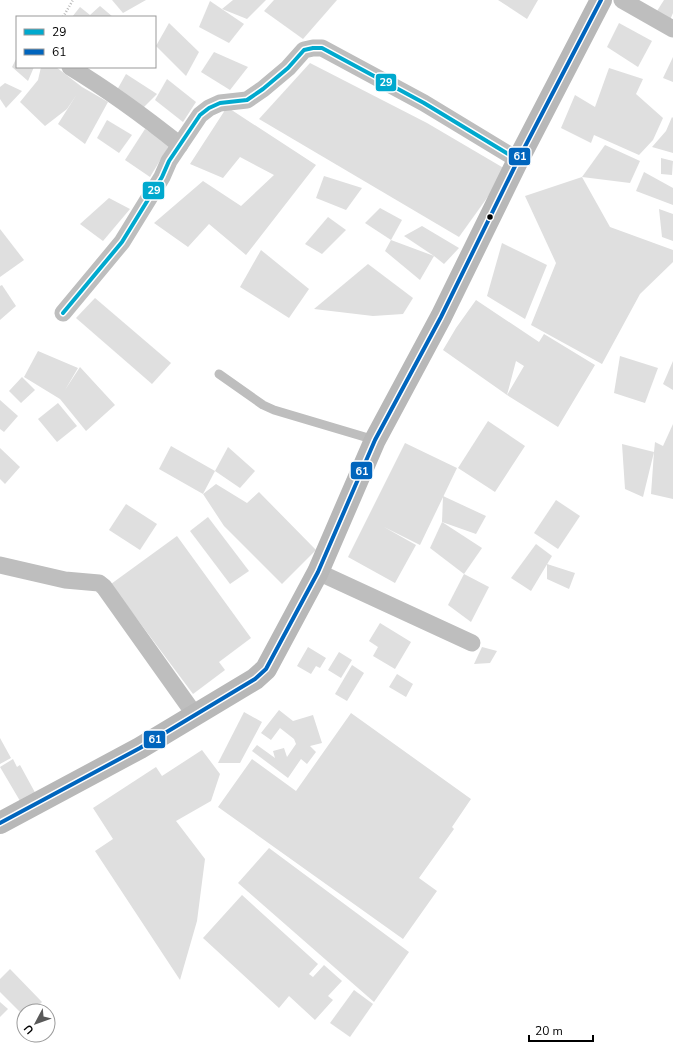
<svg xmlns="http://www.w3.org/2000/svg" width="673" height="1059" font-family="'Nunito Sans',sans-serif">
<rect width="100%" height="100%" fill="#fff"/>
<g fill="#dfdfdf" fill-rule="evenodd">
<path d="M112,0H146L123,13Z"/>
<path d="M233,0H266L247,19L222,9Z"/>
<path d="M274,0H337L303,39L264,11Z"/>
<path d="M498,0H538L527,19Z"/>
<path d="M664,0H673V13L670,20L657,11Z"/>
<path d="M210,1L244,24L229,43L199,27Z"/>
<path d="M100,6L113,17H72L80,7L90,15Z"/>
<path d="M169,23L199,52L186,76L156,46Z"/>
<path d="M619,23L652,41L638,67L607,47Z"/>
<path d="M214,52L248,67L230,90L201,72Z"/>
<path d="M17,57V67H34L28,81L12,67Z"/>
<path d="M673,57V82L663,78Z"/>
<path d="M310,63L427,123L507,170L459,237L259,119Z"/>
<path d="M41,67H56L82,87L108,102L85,144L58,124L77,94L67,109L45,126L20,102L38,80Z"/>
<path d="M609,68L643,79L636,94L663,118L653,140L639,155L594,135L591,143L561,128L575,95L595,107Z"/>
<path d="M126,74L157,94L141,110L117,90Z"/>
<path d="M167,79L196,102L183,122L155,100Z"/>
<path d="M5,83L22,91L6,108L0,99V87Z"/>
<path d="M227,107L316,165L246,255L209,224L188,247L154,223L203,181L241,206L274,175L240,157L223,178L190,164Z"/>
<path d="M672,117L673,118V153L652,147L666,131Z"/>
<path d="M107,120L132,135L119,153L97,138Z"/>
<path d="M145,129L170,144L150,177L125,160Z"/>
<path d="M605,145L640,161L630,183L582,177Z"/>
<path d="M661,158L673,161L672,175L661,174Z"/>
<path d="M644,172L673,188V205L636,191Z"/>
<path d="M324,176L362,188L346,210L316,198Z"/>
<path d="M582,177L610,227L673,250V262L640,294L602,364L531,325L556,263L525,196Z"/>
<path d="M109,198L130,209L103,241L80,224Z"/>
<path d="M380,208L402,220L391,240L365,223Z"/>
<path d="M659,209L673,214V241L662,237Z"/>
<path d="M328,217L346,230L322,254L305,244Z"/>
<path d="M422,226L459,248L444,264L434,256L420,280L385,251L391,240L434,256L404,236Z"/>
<path d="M0,229L24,260L0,277Z"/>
<path d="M502,243L547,265L525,319L487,296Z"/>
<path d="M261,250L309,289L289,318L240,287Z"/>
<path d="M368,264L413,298L403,314L373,316L314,309Z"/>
<path d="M2,285L16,306L0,320V286Z"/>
<path d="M95,298L171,363L152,384L76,318Z"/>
<path d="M476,300L539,342L544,334L595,365L558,427L507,395L443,350L456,328ZM516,361L524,366L507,395Z"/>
<path d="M38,351L78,368L65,390L80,367L115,405L86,431L60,399L24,377Z"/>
<path d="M620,356L658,368L645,403L614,393Z"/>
<path d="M673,361V390L663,384Z"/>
<path d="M22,377L35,390L21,403L9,391Z"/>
<path d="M0,400L18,416L4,432L0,429Z"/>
<path d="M58,403L77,426L57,442L38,419Z"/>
<path d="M488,421L525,446L495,492L458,468Z"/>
<path d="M673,424V499L651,494L654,452L643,497L625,489L622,444L654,452L655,442L663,446Z"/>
<path d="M405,443L457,468L420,545L384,527L416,545L395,583L348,557Z"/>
<path d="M171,446L215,471L203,494L159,469Z"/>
<path d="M228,447L255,471L240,488L215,471Z"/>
<path d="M0,448L20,467L5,484L0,479Z"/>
<path d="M216,484L247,503L259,492L316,550L282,584L224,526L203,494Z"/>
<path d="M443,496L486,516L476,534L442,522Z"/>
<path d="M556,500L580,516L558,549L534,533Z"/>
<path d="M126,504L157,524L140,550L109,530Z"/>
<path d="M208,517L249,571L230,584L190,531Z"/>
<path d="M442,522L482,548L464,574L430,548Z"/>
<path d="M177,536L251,638L219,662L225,670L193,694L111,584Z"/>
<path d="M536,544L552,556L531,591L511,578Z"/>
<path d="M547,564L575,573L569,589L547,579Z"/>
<path d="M464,574L489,587L471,622L448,605Z"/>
<path d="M380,623L411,642L395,669L373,656L378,647L369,641Z"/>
<path d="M308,647L326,658L320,668L316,666L311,674L297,666Z"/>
<path d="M482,647L497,651L490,663L474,664Z"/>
<path d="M339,652L352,660L341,678L328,670Z"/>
<path d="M352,665L364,673L347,701L335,694Z"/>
<path d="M397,674L413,684L406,697L389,687Z"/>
<path d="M279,710L293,721L313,715L322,743L310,746L316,752L307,764L301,759L288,778L252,751L257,745L275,758L273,751L284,748L287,757L296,744L294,739L280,728L271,740L261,733Z"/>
<path d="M244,712L262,722L240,763H218Z"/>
<path d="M351,713L471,799L452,827L454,829L419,878L437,891L403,939L218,807L252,759L296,791Z"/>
<path d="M0,738L11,758L0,764Z"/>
<path d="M202,750L220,774L211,801L176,821L205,859L197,921L180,980L95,851L113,839L93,808L156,767L162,776Z"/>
<path d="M13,759L17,767L20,765L38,798L23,806L0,767Z"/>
<path d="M269,848L409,952L374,1002L238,883Z"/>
<path d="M242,895L318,964L309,974L313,977L324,965L342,981L328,996L333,1000L315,1020L289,996L279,1008L203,938Z"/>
<path d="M10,969L42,1002L33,1011H24V1016L0,992V979Z"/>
<path d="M354,990L373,1004L350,1037L330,1023Z"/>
<path d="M0,1002L8,1009L0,1017Z"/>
</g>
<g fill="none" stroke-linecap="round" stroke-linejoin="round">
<path stroke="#b9b9b9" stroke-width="2.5" stroke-dasharray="1 2" stroke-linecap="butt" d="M63,17L73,0"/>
<path stroke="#bebebe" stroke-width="9" d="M219,374L263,405L274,410L375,440"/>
<g stroke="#bebebe" stroke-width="17">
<path d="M622,0L673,29"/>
<path d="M70,67C108,90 145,117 180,145"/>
<path d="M63,313L122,242L162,177L169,161L200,115L209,108L220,103L247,100L263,89L288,68L304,50L313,48H322L424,103L518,160"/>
<path d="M0,565L65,580L99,583L104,587L195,715"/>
<path d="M318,572L472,643"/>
</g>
<path stroke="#b8b8b8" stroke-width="22" d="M0,823L140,748L255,679L266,669L318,572L375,440L441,317L518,160L601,0"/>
<defs>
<path id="bus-1" d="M63,313L122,242L162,177L169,161L200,115L209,108L220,103L247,100L263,89L288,68L304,50L313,48H322L424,103L518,160"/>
<path id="bus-2" d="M0,823L140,748L255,679L266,669L318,572L375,440L441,317L518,160L601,0"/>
</defs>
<use href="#bus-1" stroke="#fff" stroke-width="7"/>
<use href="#bus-2" stroke="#fff" stroke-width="7"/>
<use href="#bus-1" stroke="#00a9ce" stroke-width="4"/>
<use href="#bus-2" stroke="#0065bd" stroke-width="4"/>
</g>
<circle fill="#000" stroke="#fff" stroke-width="1.5" cx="490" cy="217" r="3.5"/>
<g stroke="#fff" stroke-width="1.5">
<rect x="375" y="73" width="22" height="19" rx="4" fill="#00a9ce"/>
<rect x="508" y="147" width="23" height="19" rx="4" fill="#0065bd"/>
<rect x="142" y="181" width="23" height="19" rx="4" fill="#00a9ce"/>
<rect x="350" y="461" width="23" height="19" rx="4" fill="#0065bd"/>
<rect x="143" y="730" width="23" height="19" rx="4" fill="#0065bd"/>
</g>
<g font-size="11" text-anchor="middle" font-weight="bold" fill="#fff">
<text x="386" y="86">29</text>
<text x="520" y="160">61</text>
<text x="154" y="194">29</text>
<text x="362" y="475">61</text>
<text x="155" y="743">61</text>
</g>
<rect x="16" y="16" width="140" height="52" fill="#ffffff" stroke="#999999"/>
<rect x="24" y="29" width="20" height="6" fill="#00a9ce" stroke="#999999"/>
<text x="52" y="36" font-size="12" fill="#000000">29</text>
<rect x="24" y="49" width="20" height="6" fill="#0065bd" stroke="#999999"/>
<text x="52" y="56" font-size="12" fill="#000000">61</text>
<g transform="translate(36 1023) rotate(229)"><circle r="19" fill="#ffffff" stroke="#999999"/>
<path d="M0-3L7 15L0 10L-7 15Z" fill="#595959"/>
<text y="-6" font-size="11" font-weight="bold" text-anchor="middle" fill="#000000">U</text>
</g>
<path d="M529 1035v6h64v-6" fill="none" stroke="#000000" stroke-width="2"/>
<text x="535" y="1035" font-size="12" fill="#000000" stroke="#ffffff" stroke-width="3" paint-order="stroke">20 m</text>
</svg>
